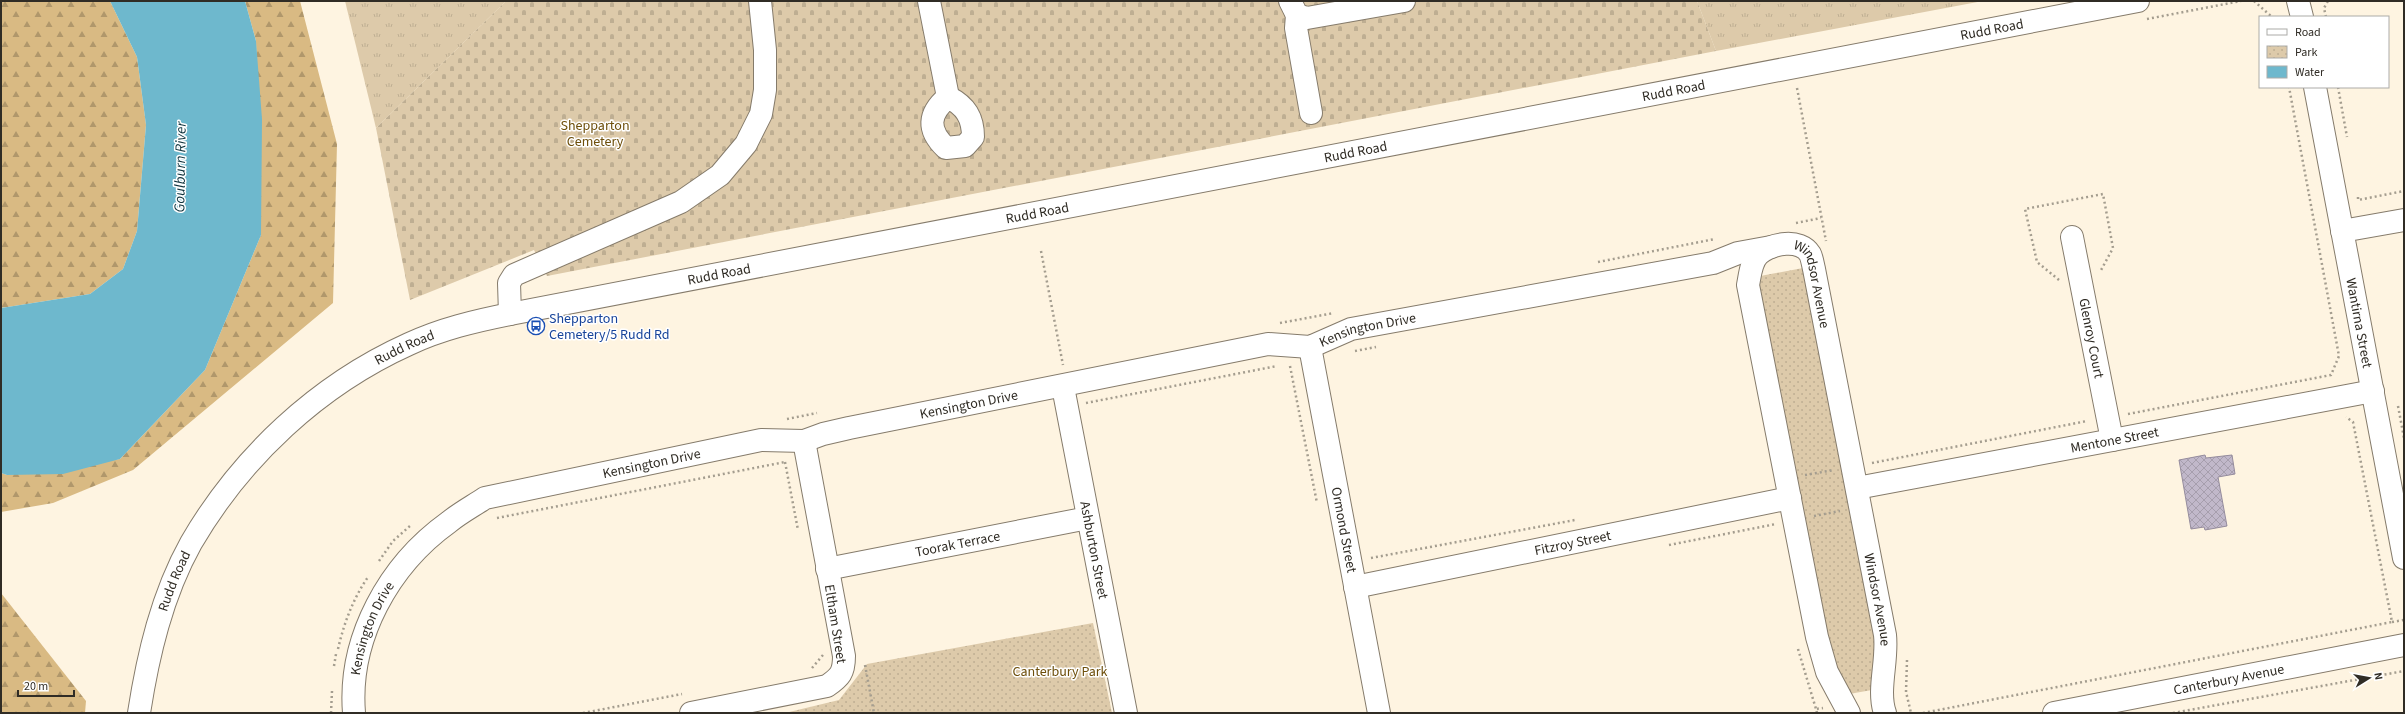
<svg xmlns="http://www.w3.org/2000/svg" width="2405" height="714" font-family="'Source Sans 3',sans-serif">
<defs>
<pattern id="grass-tufts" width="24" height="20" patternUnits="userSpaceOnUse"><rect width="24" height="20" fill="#ddcaaa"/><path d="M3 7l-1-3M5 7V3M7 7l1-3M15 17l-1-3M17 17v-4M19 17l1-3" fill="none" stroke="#beae92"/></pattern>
<pattern id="forest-firs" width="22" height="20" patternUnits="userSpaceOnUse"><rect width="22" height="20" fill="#d9ba83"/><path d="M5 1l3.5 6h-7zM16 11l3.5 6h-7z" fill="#b0976b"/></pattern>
<pattern id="cemetery-stones" width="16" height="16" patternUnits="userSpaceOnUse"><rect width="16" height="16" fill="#ddcaaa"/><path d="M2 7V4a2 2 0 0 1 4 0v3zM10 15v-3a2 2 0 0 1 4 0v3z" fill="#beae92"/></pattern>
<pattern id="park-dots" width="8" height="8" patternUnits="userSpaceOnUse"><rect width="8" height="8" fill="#ddcaaa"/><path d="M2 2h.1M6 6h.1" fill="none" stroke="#beae92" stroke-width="1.8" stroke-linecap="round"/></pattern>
<pattern id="building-cross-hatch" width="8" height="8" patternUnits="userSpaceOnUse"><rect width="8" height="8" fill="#c1b8ca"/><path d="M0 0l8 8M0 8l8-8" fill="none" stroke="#a69ead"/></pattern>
</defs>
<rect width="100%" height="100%" fill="#fef4e1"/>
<g fill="url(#grass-tufts)">
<path d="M345,1H506L376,128Z"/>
<path d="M1697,1H1983L1716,51Z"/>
</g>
<g fill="url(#forest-firs)">
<path d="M1,1H110L137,57L146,125L137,231L123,269L90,294L1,308Z"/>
<path d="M245,1H300L337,144L333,303L133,470L53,503L1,512V473L7,475L120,459L205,370L261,235L256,41Z"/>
<path d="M1,593L86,701L85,713H1Z"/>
</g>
<path fill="url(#cemetery-stones)" d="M506,1H1697L1716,51L547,276L534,250L410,300L376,128Z"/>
<g fill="url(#park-dots)">
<path d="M1803,268L1876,645L1872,690L1849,694L1828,653L1755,277Z"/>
<path d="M1093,623L1112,713H785L839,700L867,664Z"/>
</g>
<path fill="#6eb8cd" d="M110,1H245L256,41L262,119L261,235L205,370L120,459L63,474L7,475L1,473V308L90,294L123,269L137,231L146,125L137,57Z"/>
<path fill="url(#building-cross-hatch)" stroke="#958c9d" d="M2205,455L2206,458L2232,455L2235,474L2218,477L2227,526L2205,530L2204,527L2191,529L2179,460Z"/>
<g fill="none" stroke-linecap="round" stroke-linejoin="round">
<defs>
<g id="minor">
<path d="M929,1L948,97"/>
<path d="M1290,1L1297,15L1307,18L1404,1"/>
<path d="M2298,1L2302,17"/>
<path d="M1297,15L1296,28L1311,113"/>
<path id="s1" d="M2315,87L2404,558"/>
<path d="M948,97C966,106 973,118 973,137L965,146L946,148C927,130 928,114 948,97Z"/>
<path d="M2342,231L2404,220"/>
<path id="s2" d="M2072,237L2112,440"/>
<path d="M510,314L509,283L514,275L681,202L720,175L746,144L761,114L765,90V50L760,1"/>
<path id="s3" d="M1310,347L1379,713"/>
<path id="s4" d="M1063,387L1126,713"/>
<path id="s5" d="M1857,488L2373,391"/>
<path id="s6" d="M827,569L1088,518"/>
<path id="s7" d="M1355,587L1790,498"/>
<path id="s8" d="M139,713C148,655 162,595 191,543C241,457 318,385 409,344C441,329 475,321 510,314L2138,1"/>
<path id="s9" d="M354,713C348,638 389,565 449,522C460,513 473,506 485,498L761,440L804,441L823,434L849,428L1268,344L1310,347L1351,329L1713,263L1738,253L1771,247"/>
<path d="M691,713L827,686C840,677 844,673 844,656L804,441"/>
<path id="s10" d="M1849,713L1827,672L1817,637L1748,285C1750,275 1751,261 1759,254C1772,243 1800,238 1810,254C1812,258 1813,265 1814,269L1885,635C1888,661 1877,690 1885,713"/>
<path id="s11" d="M2054,713L2404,645"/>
</g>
</defs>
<use href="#minor" stroke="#857b6b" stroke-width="24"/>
<g stroke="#a49d8f" stroke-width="2.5" stroke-dasharray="2 3" stroke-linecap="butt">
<path d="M2254,1L2272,17"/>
<path d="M2326,17L2324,8L2328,1"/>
<path d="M2147,19L2241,1"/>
<path d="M2338,87L2347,137"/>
<path d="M1797,88L1826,241"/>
<path d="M2358,197V200L2404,191"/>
<path d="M1796,223L1821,218"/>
<path d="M1041,251L1063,365"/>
<path d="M1598,262L1715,239"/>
<path d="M2059,280L2037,262L2025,209L2103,194L2113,248L2100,272"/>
<path d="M1280,323L1334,313"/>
<path d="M1355,351L1376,347"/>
<path d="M1290,366L1317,503"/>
<path d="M1086,403L1277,366"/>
<path d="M2398,406L2404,438"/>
<path d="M2128,414L2331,375L2339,356L2289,87"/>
<path d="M787,419L817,413"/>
<path d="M785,462L798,530"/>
<path d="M1872,463L2087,421"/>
<path d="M1805,475L1834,470"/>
<path d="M1814,516L1840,511"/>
<path d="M497,518L785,462"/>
<path d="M1669,545L1776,524"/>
<path d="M1371,558L1575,520"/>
<path d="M379,561L393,541L411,525"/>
<path d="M2392,622L2404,620"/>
<path d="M338,649C344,623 353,599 368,577"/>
<path d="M1798,649L1816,709"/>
<path d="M1907,660L1906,692L1911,713"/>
<path d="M865,665L874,713"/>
<path d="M334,666L336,654"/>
<path d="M812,668L823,655"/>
<path d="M331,713L332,691"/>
<path d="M583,713L682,694"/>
<path d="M1817,713L1816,709L1823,708"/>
<path d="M1923,713L2392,622L2353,422L2346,417"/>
<path d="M2173,713L2404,671"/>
</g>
<use href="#minor" stroke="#fff" stroke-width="22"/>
</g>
<defs>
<symbol id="bus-ring" viewBox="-11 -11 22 22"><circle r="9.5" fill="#fff" stroke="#1a4fb4" stroke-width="1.5"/><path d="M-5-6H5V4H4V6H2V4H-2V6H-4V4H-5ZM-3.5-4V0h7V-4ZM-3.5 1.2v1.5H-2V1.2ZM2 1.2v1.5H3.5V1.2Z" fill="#1a4fb4"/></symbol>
</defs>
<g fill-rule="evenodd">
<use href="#bus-ring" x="526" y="316" width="20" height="20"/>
</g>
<g text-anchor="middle" stroke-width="3" stroke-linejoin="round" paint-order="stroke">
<g font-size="14" fill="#302c25" stroke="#fff">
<text dy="5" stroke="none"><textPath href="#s8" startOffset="2093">Rudd Road</textPath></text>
<text dy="5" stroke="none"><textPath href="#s8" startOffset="1769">Rudd Road</textPath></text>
<text dy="5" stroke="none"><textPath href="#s8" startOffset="1445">Rudd Road</textPath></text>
<text dy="5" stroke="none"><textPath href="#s8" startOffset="1121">Rudd Road</textPath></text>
<text dy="5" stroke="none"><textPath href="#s8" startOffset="797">Rudd Road</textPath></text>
<text dy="5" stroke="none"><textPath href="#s10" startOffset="560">Windsor Avenue</textPath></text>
<text dy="5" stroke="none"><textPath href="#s1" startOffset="240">Wantirna Street</textPath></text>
<text dy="5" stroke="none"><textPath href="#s9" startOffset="1168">Kensington Drive</textPath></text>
<text dy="5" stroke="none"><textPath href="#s2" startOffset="103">Glenroy Court</textPath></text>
<text dy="5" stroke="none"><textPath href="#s8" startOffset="473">Rudd Road</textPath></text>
<text dy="5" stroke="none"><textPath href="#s9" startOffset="760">Kensington Drive</textPath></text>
<text dy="5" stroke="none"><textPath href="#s5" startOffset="262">Mentone Street</textPath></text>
<text dy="5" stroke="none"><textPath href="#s9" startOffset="436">Kensington Drive</textPath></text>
<text dy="5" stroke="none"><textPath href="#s3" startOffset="186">Ormond Street</textPath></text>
<text dy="5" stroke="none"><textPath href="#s7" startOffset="222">Fitzroy Street</textPath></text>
<text dy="5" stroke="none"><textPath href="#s6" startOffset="133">Toorak Terrace</textPath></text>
<text dy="5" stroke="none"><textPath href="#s4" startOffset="166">Ashburton Street</textPath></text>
<text dy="5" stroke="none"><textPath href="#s8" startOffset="137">Rudd Road</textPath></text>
<text dy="5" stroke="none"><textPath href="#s10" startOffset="884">Windsor Avenue</textPath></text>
<text transform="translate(836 624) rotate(81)" y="5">Eltham Street</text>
<text dy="5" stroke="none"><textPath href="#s9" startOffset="88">Kensington Drive</textPath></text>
<text dy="5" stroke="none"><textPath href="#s11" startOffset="178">Canterbury Avenue</textPath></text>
</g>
<g font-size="14" fill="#6d4e0a" stroke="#fff">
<text x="595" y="130">Shepparton<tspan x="595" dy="16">Cemetery</tspan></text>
<text x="1060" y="676">Canterbury Park</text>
</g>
<g font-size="14" fill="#164399" stroke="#fff" text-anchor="start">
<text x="549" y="323">Shepparton<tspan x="549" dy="16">Cemetery/5 Rudd Rd</tspan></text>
</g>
<g font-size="15" font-style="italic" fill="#0f333d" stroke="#fff">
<text transform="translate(180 167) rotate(-89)" y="5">Goulburn River</text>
</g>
</g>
<rect width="2405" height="714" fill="none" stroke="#302c25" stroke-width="4"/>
<rect x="2259" y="16" width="130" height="72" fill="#ffffff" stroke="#acaba8"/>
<rect x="2267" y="29" width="20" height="6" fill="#ffffff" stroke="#acaba8"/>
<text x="2295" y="36" font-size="12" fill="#302c25">Road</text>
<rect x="2267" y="46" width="20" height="12" fill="url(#park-dots)" stroke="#acaba8"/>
<text x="2295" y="56" font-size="12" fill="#302c25">Park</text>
<rect x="2267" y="66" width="20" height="12" fill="#6eb8cd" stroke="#acaba8"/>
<text x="2295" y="76" font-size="12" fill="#302c25">Water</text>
<g transform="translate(2369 678) rotate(79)" stroke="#ffffff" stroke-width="3" paint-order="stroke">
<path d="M0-3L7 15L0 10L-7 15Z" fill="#302c25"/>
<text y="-6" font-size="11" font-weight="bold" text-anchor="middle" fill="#302c25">N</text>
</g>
<path d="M18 690v6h56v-6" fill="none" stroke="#302c25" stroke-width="2"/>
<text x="24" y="690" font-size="12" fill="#302c25" stroke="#ffffff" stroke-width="3" paint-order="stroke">20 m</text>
</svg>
